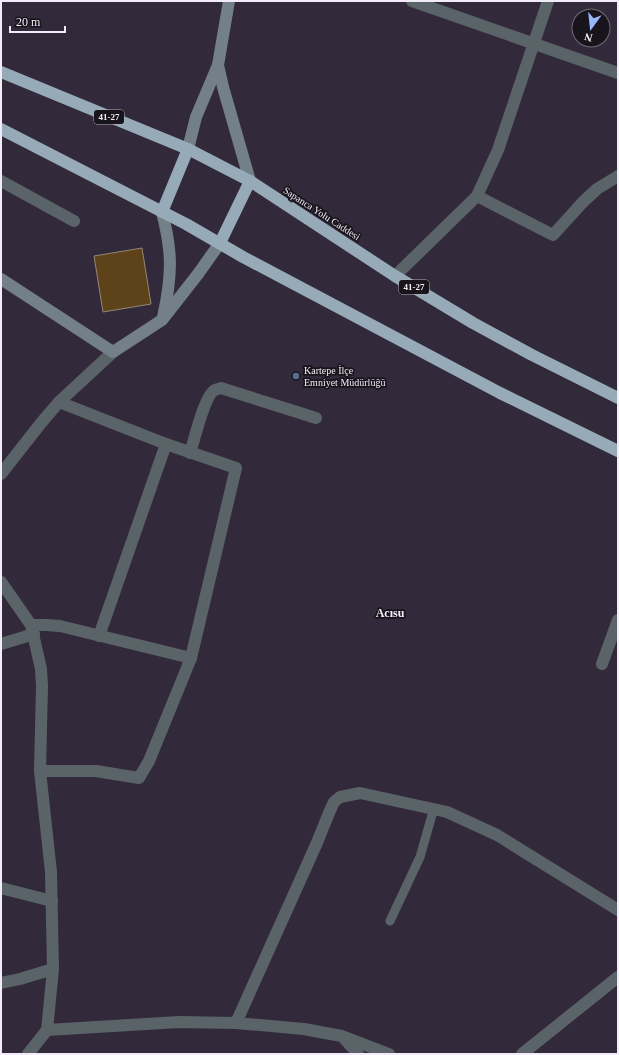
<svg xmlns="http://www.w3.org/2000/svg" width="619" height="1055" font-family="Georgia,serif">
<rect width="100%" height="100%" fill="#322a3a"/>
<path fill="#5d421a" stroke="#958776" d="M142,248L151,304L103,312L94,256Z"/>
<g fill="none" stroke-linecap="round" stroke-linejoin="round">
<path stroke="#5a6368" stroke-width="9" d="M390,921L420,857L434,808"/>
<g stroke="#5a6368" stroke-width="12">
<path d="M412,1L618,73"/>
<path d="M1,181L74,221"/>
<path d="M477,196L553,235L583,202L597,189L618,176"/>
<path d="M395,276L477,196L498,150L548,1"/>
<path d="M190,453C194,441 205,394 215,390C217,389 219,389 221,388L316,418"/>
<path d="M1,474L41,423L59,402L113,352"/>
<path d="M1,582L31,625L41,669L42,686L40,771L51,872L53,969L47,1030L179,1022L236,1023L304,1029L325,1033L342,1036L389,1054"/>
<path d="M31,625H46L60,626L191,658L236,468L166,444L59,402"/>
<path d="M99,636L166,444"/>
<path d="M1,644L34,634"/>
<path d="M602,664L618,620"/>
<path d="M40,771H96L139,778L149,761L191,658"/>
<path d="M1,888L52,901"/>
<path d="M1,983L20,979L53,969"/>
<path d="M236,1023L316,845L329,813L334,802L340,797L360,793L447,812L497,835L618,910"/>
<path d="M343,1037L358,1054"/>
<path d="M28,1054L47,1030"/>
<path d="M522,1054L618,977"/>
</g>
<g stroke="#738088" stroke-width="12">
<path d="M218,65L223,87L250,181"/>
<path d="M188,149L196,117L218,65L229,1"/>
<path d="M162,212C165,224 168,237 169,249C172,272 168,295 163,317"/>
<path d="M1,279L113,352L162,320L198,274L220,243"/>
</g>
<g stroke="#96aab8" stroke-width="12">
<path d="M1,72L188,149L250,181L395,276L473,323L532,355L618,398"/>
<path d="M1,129L186,224L243,257L500,393L618,451"/>
<path d="M162,212L188,149"/>
<path d="M220,243L250,181"/>
</g>
</g>
<circle fill="#5c6f8a" stroke="#18141c" stroke-width="1.5" cx="296" cy="376" r="4"/>
<g text-anchor="middle" stroke-width="3.5" stroke-linejoin="round" paint-order="stroke">
<g fill="#18141c" stroke="#b0abb5" stroke-width="1">
<rect x="94" y="110" width="30" height="14" rx="3"/>
<rect x="399" y="280" width="30" height="14" rx="3"/>
</g>
<g font-size="9" font-weight="bold" fill="#f1ecf7">
<text x="109" y="120">41-27</text>
<text x="414" y="290">41-27</text>
</g>
<g font-size="10" fill="#f1ecf7" stroke="#18141c">
<text transform="translate(322 213) rotate(33)" y="4">Sapanca Yolu Caddesi</text>
</g>
<g font-size="10" fill="#f1ecf7" stroke="#18141c" text-anchor="start">
<text x="304" y="374">Kartepe İlçe<tspan x="304" dy="12">Emniyet Müdürlüğü</tspan></text>
</g>
<g font-size="12" font-weight="bold" fill="#f1ecf7" stroke="#18141c">
<text x="390" y="617">Acısu</text>
</g>
</g>
<rect width="619" height="1055" fill="none" stroke="#f1ecf7" stroke-width="4"/>
<g transform="translate(591 28) rotate(195)"><circle r="19" fill="#18141c" stroke="#6f6a74"/>
<path d="M0-3L7 15L0 10L-7 15Z" fill="#97b6fd"/>
<text y="-6" font-size="11" font-weight="bold" text-anchor="middle" fill="#f1ecf7">N</text>
</g>
<path d="M10 26v6h55v-6" fill="none" stroke="#f1ecf7" stroke-width="2"/>
<text x="16" y="26" font-size="12" fill="#f1ecf7" stroke="#18141c" stroke-width="3" paint-order="stroke">20 m</text>
</svg>
